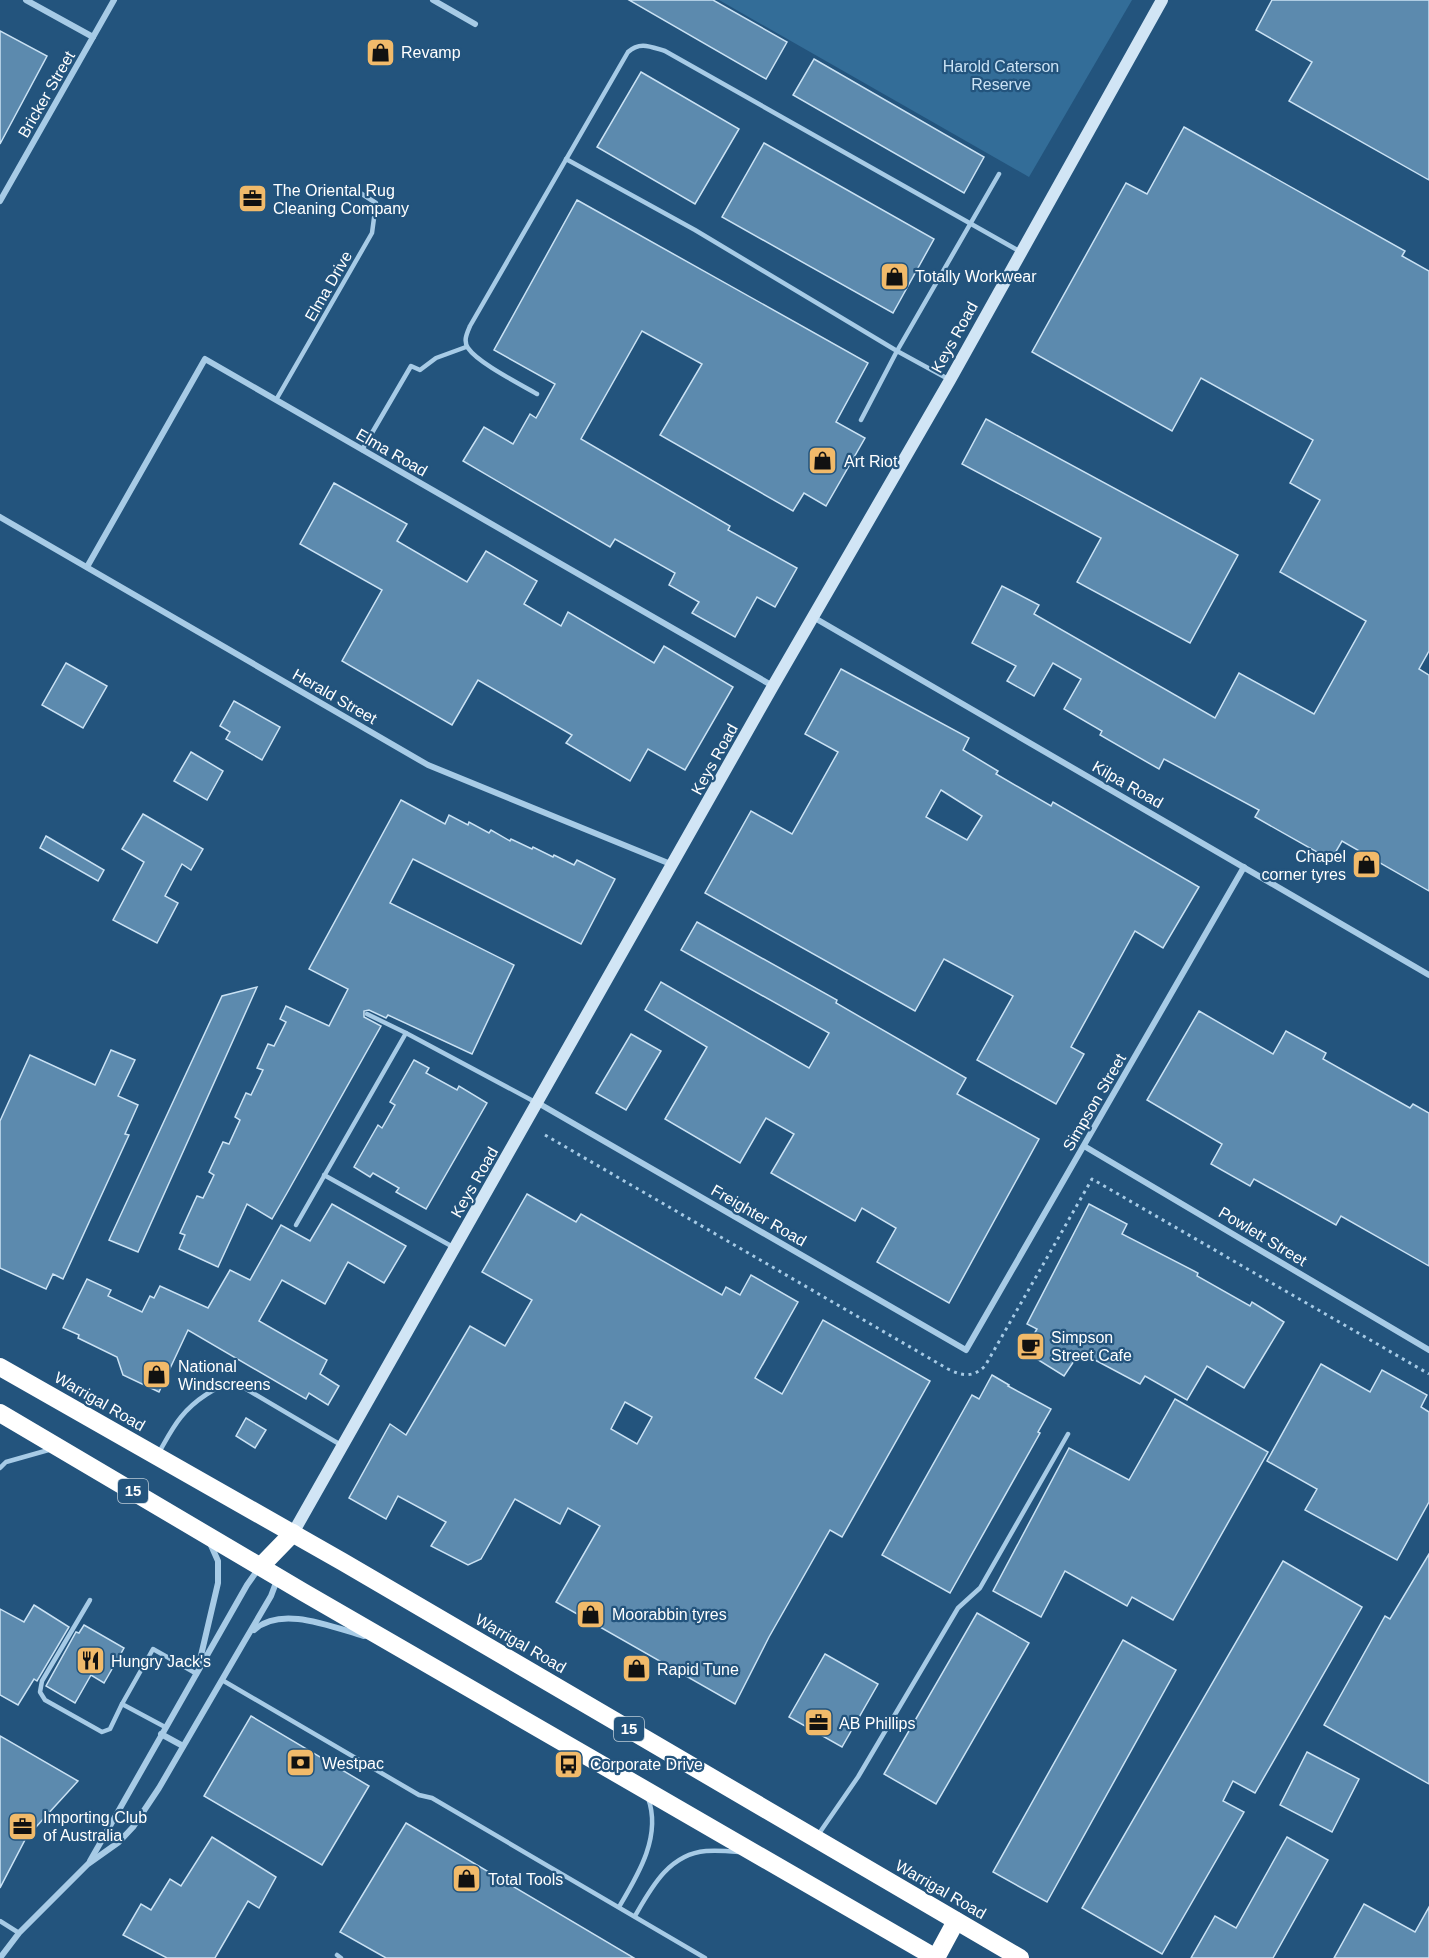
<svg xmlns="http://www.w3.org/2000/svg" width="1429" height="1958" font-family="Helvetica,sans-serif">
<rect width="100%" height="100%" fill="#23547d"/>
<path fill="#336d98" d="M719,0H1132L1029,177Z"/>
<g fill="#5c8aae" stroke="#cae2f4" stroke-width="1.5" fill-rule="evenodd">
<path d="M629,0H713L787,42L766,79Z"/>
<path d="M1272,0H1429V180L1289,101L1312,62L1256,30Z"/>
<path d="M0,31L47,56L0,144Z"/>
<path d="M814,59L984,157L964,193L793,95Z"/>
<path d="M641,72L739,129L695,204L597,147Z"/>
<path d="M1184,127L1405,251L1402,256L1429,271V651L1419,669L1429,675V891L1342,841L1331,860L1255,817L1259,810L1164,759L1159,769L1100,735L1102,731L1064,709L1081,679L1053,663L1034,696L1007,681L1016,666L972,643L1002,586L1039,605L1034,614L1215,718L1239,673L1314,714L1366,621L1280,572L1320,500L1290,483L1313,440L1201,378L1172,431L1032,352L1126,183L1147,194Z"/>
<path d="M764,143L934,239L893,313L722,217Z"/>
<path d="M577,200L868,363L836,422L865,438L826,506L804,493L793,511L660,435L702,364L642,331L581,439L730,526L728,530L797,568L775,607L757,597L735,637L692,613L699,602L669,585L675,573L615,539L610,547L463,461L484,427L513,444L530,414L536,418L555,384L494,350Z"/>
<path d="M986,419L1238,555L1190,643L1077,582L1101,538L962,464Z"/>
<path d="M334,483L407,524L397,541L467,582L486,551L537,581L524,604L561,626L568,612L654,663L664,646L733,687L685,770L648,749L630,781L566,743L572,735L478,680L452,725L342,661L382,590L300,544Z"/>
<path d="M66,663L107,686L83,728L42,705Z"/>
<path d="M841,669L969,738L963,750L998,771L996,774L1051,806L1053,802L1199,887L1163,948L1135,931L1071,1047L1084,1054L1056,1104L977,1060L1013,996L944,959L915,1011L705,893L751,811L792,834L838,752L805,734ZM941,790L982,816L967,840L926,817Z"/>
<path d="M234,701L280,727L262,760L226,739L230,732L220,726Z"/>
<path d="M191,752L223,771L207,800L174,781Z"/>
<path d="M401,800L445,824L449,815L468,825L469,822L489,833L491,830L510,841L511,839L532,849L533,847L553,857L554,855L574,865L577,860L615,879L581,944L413,859L390,903L514,965L472,1054L388,1015L386,1018L369,1010L364,1011V1017L381,1026L287,1193L272,1219L247,1204L218,1267L179,1249L185,1235L180,1233L197,1196L203,1198L214,1175L209,1172L223,1142L229,1144L240,1120L235,1117L246,1093L251,1095L263,1070L257,1068L268,1044L274,1046L286,1022L280,1019L286,1006L329,1026L348,989L309,969Z"/>
<path d="M143,814L203,849L191,870L182,864L165,896L178,903L157,943L113,920L144,862L122,849Z"/>
<path d="M46,836L104,870L98,881L40,848Z"/>
<path d="M697,922L837,1000L836,1003L966,1078L957,1094L1039,1139L949,1303L877,1262L896,1228L862,1208L855,1221L771,1173L794,1134L766,1118L740,1163L665,1119L707,1047L645,1010L661,982L809,1068L829,1033L681,950Z"/>
<path d="M257,987L138,1252L109,1240L222,996Z"/>
<path d="M1199,1011L1273,1054L1286,1031L1326,1053L1323,1059L1410,1108L1413,1104L1429,1113V1266L1341,1216L1336,1225L1254,1179L1250,1186L1211,1164L1222,1144L1147,1100Z"/>
<path d="M631,1034L661,1051L626,1110L596,1093Z"/>
<path d="M111,1050L135,1060L118,1096L138,1105L125,1134L129,1135L63,1279L53,1274L46,1289L0,1268V1121L30,1055L95,1085Z"/>
<path d="M414,1060L429,1068L426,1073L457,1090L459,1086L487,1103L426,1209L396,1192L399,1188L373,1173L370,1177L354,1167L378,1125L382,1128L395,1105L390,1102Z"/>
<path d="M527,1194L576,1222L581,1214L722,1295L726,1287L740,1295L751,1275L798,1302L755,1378L782,1394L823,1320L930,1381L842,1537L830,1530L769,1637L735,1704L556,1602L600,1526L568,1508L560,1524L515,1499L481,1559L468,1565L431,1546L446,1522L398,1496L386,1519L349,1498L390,1424L406,1435L470,1326L505,1346L532,1300L482,1272ZM625,1402L652,1417L637,1444L611,1429Z"/>
<path d="M332,1204L406,1246L384,1283L348,1262L325,1304L282,1280L259,1321L327,1360L320,1374L339,1386L328,1405L309,1393L306,1399L188,1330L159,1392L123,1375L117,1357L78,1338L79,1335L63,1328L87,1279L111,1290L108,1296L142,1312L150,1296L154,1298L160,1286L208,1308L230,1270L250,1280L281,1225L310,1241Z"/>
<path d="M1089,1204L1127,1224L1122,1234L1198,1273L1197,1276L1250,1306L1252,1302L1284,1322L1244,1388L1207,1366L1187,1400L1145,1376L1140,1384L1080,1352L1064,1376L1024,1351L1037,1329L1027,1324Z"/>
<path d="M1321,1364L1370,1392L1382,1370L1427,1395L1421,1407L1429,1412V1502L1397,1560L1305,1510L1317,1489L1267,1461Z"/>
<path d="M992,1375L1009,1385L1008,1386L1051,1409L1038,1432L1040,1433L950,1593L882,1555L972,1395L979,1399Z"/>
<path d="M1175,1399L1268,1452L1173,1620L1132,1597L1127,1606L1065,1571L1041,1617L993,1591L1069,1448L1129,1480Z"/>
<path d="M246,1418L266,1430L255,1448L236,1436Z"/>
<path d="M1429,1554V1784L1324,1725L1385,1616L1390,1619Z"/>
<path d="M1283,1561L1362,1607L1255,1793L1233,1781L1223,1801L1244,1812L1162,1954L1082,1908Z"/>
<path d="M34,1605L69,1627L37,1681L34,1679L18,1705L0,1695V1609L24,1622Z"/>
<path d="M977,1613L1029,1643L936,1804L884,1774Z"/>
<path d="M84,1625L124,1648L104,1683L91,1675L75,1703L46,1686L76,1632L79,1633Z"/>
<path d="M1123,1640L1176,1670L1047,1902L993,1872Z"/>
<path d="M825,1654L878,1684L842,1747L789,1717Z"/>
<path d="M251,1716L369,1786L322,1865L204,1796Z"/>
<path d="M0,1736L78,1781L26,1838L0,1888Z"/>
<path d="M1307,1752L1359,1779L1332,1832L1280,1805Z"/>
<path d="M406,1823L634,1958H386L340,1932Z"/>
<path d="M212,1837L276,1877L259,1908L248,1901L215,1958H167L123,1935L141,1904L151,1910L170,1879L181,1886Z"/>
<path d="M1287,1837L1328,1860L1273,1958H1191L1215,1916L1236,1928Z"/>
<path d="M1364,1904L1415,1932L1429,1907V1958H1334Z"/>
</g>
<g fill="none" stroke-linecap="round" stroke-linejoin="round">
<path stroke="#a7cbe6" stroke-width="3" stroke-dasharray="3 4.5" stroke-linecap="butt" d="M545,1135L948,1369C962,1376 973,1378 985,1366L1092,1179L1429,1374"/>
<g stroke="#a7cbe6" stroke-width="4.5">
<path d="M566,159L695,230L897,351L861,420"/>
<path d="M950,380L897,351L999,174"/>
<path d="M537,394C520,384 478,363 468,348C463,341 467,333 470,326L628,52C640,41 651,47 665,51L1019,251"/>
<path d="M276,400L372,233L376,203L354,189"/>
<path d="M362,450L411,366L420,370L436,358L466,347"/>
<path d="M367,1014L406,1033L535,1102"/>
<path d="M324,1175L453,1247"/>
<path d="M296,1225L406,1033"/>
<path d="M158,1454C165,1442 172,1428 181,1417C193,1402 217,1384 236,1383L341,1445"/>
<path d="M0,1468L6,1462L52,1449"/>
<path d="M90,1600L42,1681L40,1692L45,1700L102,1732L110,1729L122,1704"/>
<path d="M222,1680L419,1795L432,1798L705,1958"/>
<path d="M165,1727L122,1704L153,1649L197,1674"/>
<path d="M818,1835L858,1777L958,1608L980,1588L1068,1434"/>
<path d="M619,1907C638,1875 662,1836 648,1798"/>
<path d="M635,1916C651,1888 669,1854 706,1851C717,1850 728,1851 739,1852"/>
<path d="M0,1921L19,1933"/>
<path d="M337,1955L341,1958"/>
</g>
<g stroke="#a7cbe6" stroke-width="6">
<path d="M26,0L93,37"/>
<path d="M433,0L475,24"/>
<path d="M0,201L114,0"/>
<path d="M0,517L428,765L673,865"/>
<path d="M87,567L205,359L773,686"/>
<path d="M813,617L1429,975"/>
<path d="M538,1103L966,1350L1244,867"/>
<path d="M1084,1146L1429,1350"/>
<path d="M254,1630C281,1605 332,1627 364,1636"/>
<path d="M199,1664L218,1583V1561L210,1543"/>
<path d="M161,1734L183,1746"/>
<path d="M90,1861L247,1585L259,1568"/>
<path d="M0,1958L19,1933L88,1864L119,1842L133,1827L159,1788L244,1642L271,1596L277,1580"/>
</g>
<path stroke="#d1e5f5" stroke-width="12" d="M293,1533L773,686L950,380L1162,0"/>
<g stroke="#fff" stroke-width="18">
<path d="M0,1367L343,1562L1020,1958"/>
<path d="M0,1413L303,1592L936,1958"/>
<path d="M261,1566L293,1533"/>
<path d="M936,1958L956,1921"/>
</g>
</g>
<defs>
<symbol id="shop-square" viewBox="-11 -11 22 22"><rect x="-9" y="-9" width="18" height="18" rx="4" fill="#f1ba6a" stroke="#23547d"/><path d="M-5-2.5h2.3a2.7 3.5 0 0 1 5.4 0H5L5.5 6h-11ZM-1.5-2.5h3a1.5 2.3 0 0 0-3 0Z" fill="#111"/></symbol>
<symbol id="office-square" viewBox="-11 -11 22 22"><rect x="-9" y="-9" width="18" height="18" rx="4" fill="#f1ba6a" stroke="#23547d"/><path d="M-6-3h4V-5.5h4V-3h4V5H-6ZM-1-4.5V-3h2v-1.5ZM-6 0V1H6V0Z" fill="#111"/></symbol>
<symbol id="cafe-square" viewBox="-11 -11 22 22"><rect x="-9" y="-9" width="18" height="18" rx="4" fill="#f1ba6a" stroke="#23547d"/><path d="M-5.5-4.5H6V0H3Q3 3.5 0 3.5H-2.5Q-5.5 3.5-5.5 0ZM3-3.2v2h1.7v-2ZM-6 4.5H4V6H-6Z" fill="#111"/></symbol>
<symbol id="restaurant-square" viewBox="-11 -11 22 22"><rect x="-9" y="-9" width="18" height="18" rx="4" fill="#f1ba6a" stroke="#23547d"/><path d="M-5-6h1v4h1v-4h1v4h1v-4h1v5L-1.5 .5V6h-2V.5L-5-1ZM5-6V6H3V1.5H1.5Q1.5-4 5-6Z" fill="#111"/></symbol>
<symbol id="bank-square" viewBox="-11 -11 22 22"><rect x="-9" y="-9" width="18" height="18" rx="4" fill="#f1ba6a" stroke="#23547d"/><path d="M-6-4H6V4H-6ZM0-2.3a2.3 2.3 0 1 0 0 4.6a2.3 2.3 0 1 0 0-4.6Z" fill="#111"/></symbol>
<symbol id="bus-square" viewBox="-11 -11 22 22"><rect x="-9" y="-9" width="18" height="18" rx="4" fill="#f1ba6a" stroke="#23547d"/><path d="M-5-6H5V4H4V6H2V4H-2V6H-4V4H-5ZM-3.5-4V0h7V-4ZM-3.5 1.2v1.5H-2V1.2ZM2 1.2v1.5H3.5V1.2Z" fill="#111"/></symbol>
</defs>
<g fill-rule="evenodd">
<use href="#shop-square" x="364" y="36" width="33" height="33"/>
<use href="#office-square" x="236" y="182" width="33" height="33"/>
<use href="#shop-square" x="878" y="260" width="33" height="33"/>
<use href="#shop-square" x="806" y="444" width="33" height="33"/>
<use href="#shop-square" x="1350" y="848" width="33" height="33"/>
<use href="#cafe-square" x="1014" y="1330" width="33" height="33"/>
<use href="#shop-square" x="140" y="1358" width="33" height="33"/>
<use href="#shop-square" x="574" y="1598" width="33" height="33"/>
<use href="#restaurant-square" x="74" y="1644" width="33" height="33"/>
<use href="#shop-square" x="620" y="1652" width="33" height="33"/>
<use href="#office-square" x="802" y="1706" width="33" height="33"/>
<use href="#bank-square" x="284" y="1746" width="33" height="33"/>
<use href="#bus-square" x="552" y="1748" width="33" height="33"/>
<use href="#office-square" x="6" y="1810" width="33" height="33"/>
<use href="#shop-square" x="450" y="1862" width="33" height="33"/>
</g>
<g text-anchor="middle" stroke-width="4.5" stroke-linejoin="round" paint-order="stroke">
<g fill="#23547d" stroke="#bdccd8" stroke-width="1.5">
<rect x="118" y="1479" width="30" height="24" rx="4.5"/>
<rect x="614" y="1717" width="30" height="24" rx="4.5"/>
</g>
<g font-size="15" font-weight="bold" fill="#fff">
<text x="133" y="1496">15</text>
<text x="629" y="1734">15</text>
</g>
<g font-size="16" fill="#fff" stroke="#23547d" text-anchor="start">
<text x="401" y="58">Revamp</text>
<text x="273" y="196">The Oriental Rug<tspan x="273" dy="18">Cleaning Company</tspan></text>
<text x="915" y="282">Totally Workwear</text>
<text x="844" y="467">Art Riot</text>
<text x="1346" y="862" text-anchor="end">Chapel<tspan x="1346" dy="18">corner tyres</tspan></text>
<text x="1051" y="1343">Simpson<tspan x="1051" dy="18">Street Cafe</tspan></text>
<text x="178" y="1372">National<tspan x="178" dy="18">Windscreens</tspan></text>
<text x="612" y="1620">Moorabbin tyres</text>
<text x="111" y="1667">Hungry Jack's</text>
<text x="657" y="1675">Rapid Tune</text>
<text x="839" y="1729">AB Phillips</text>
<text x="322" y="1769">Westpac</text>
<text x="590" y="1770">Corporate Drive</text>
<text x="43" y="1823">Importing Club<tspan x="43" dy="18">of Australia</tspan></text>
<text x="488" y="1885">Total Tools</text>
</g>
<g font-size="16" fill="#cae2f4" stroke="#23547d">
<text x="1001" y="72">Harold Caterson<tspan x="1001" dy="18">Reserve</tspan></text>
</g>
<g font-size="16" fill="#fff" stroke="#23547d">
<text transform="translate(46 94) rotate(-60)" y="6">Bricker Street</text>
<text transform="translate(328 286) rotate(-60)" y="6">Elma Drive</text>
<text transform="translate(954 337) rotate(-61)" y="6">Keys Road</text>
<text transform="translate(392 452) rotate(30)" y="6">Elma Road</text>
<text transform="translate(335 696) rotate(30)" y="6">Herald Street</text>
<text transform="translate(714 759) rotate(-61)" y="6">Keys Road</text>
<text transform="translate(1128 784) rotate(30)" y="6">Kilpa Road</text>
<text transform="translate(1094 1102) rotate(-60)" y="6">Simpson Street</text>
<text transform="translate(474 1182) rotate(-60)" y="6">Keys Road</text>
<text transform="translate(759 1215) rotate(30)" y="6">Freighter Road</text>
<text transform="translate(1263 1236) rotate(31)" y="6">Powlett Street</text>
<text transform="translate(100 1401) rotate(30)" y="6">Warrigal Road</text>
<text transform="translate(521 1643) rotate(30)" y="6">Warrigal Road</text>
<text transform="translate(941 1889) rotate(30)" y="6">Warrigal Road</text>
</g>
</g>
</svg>
